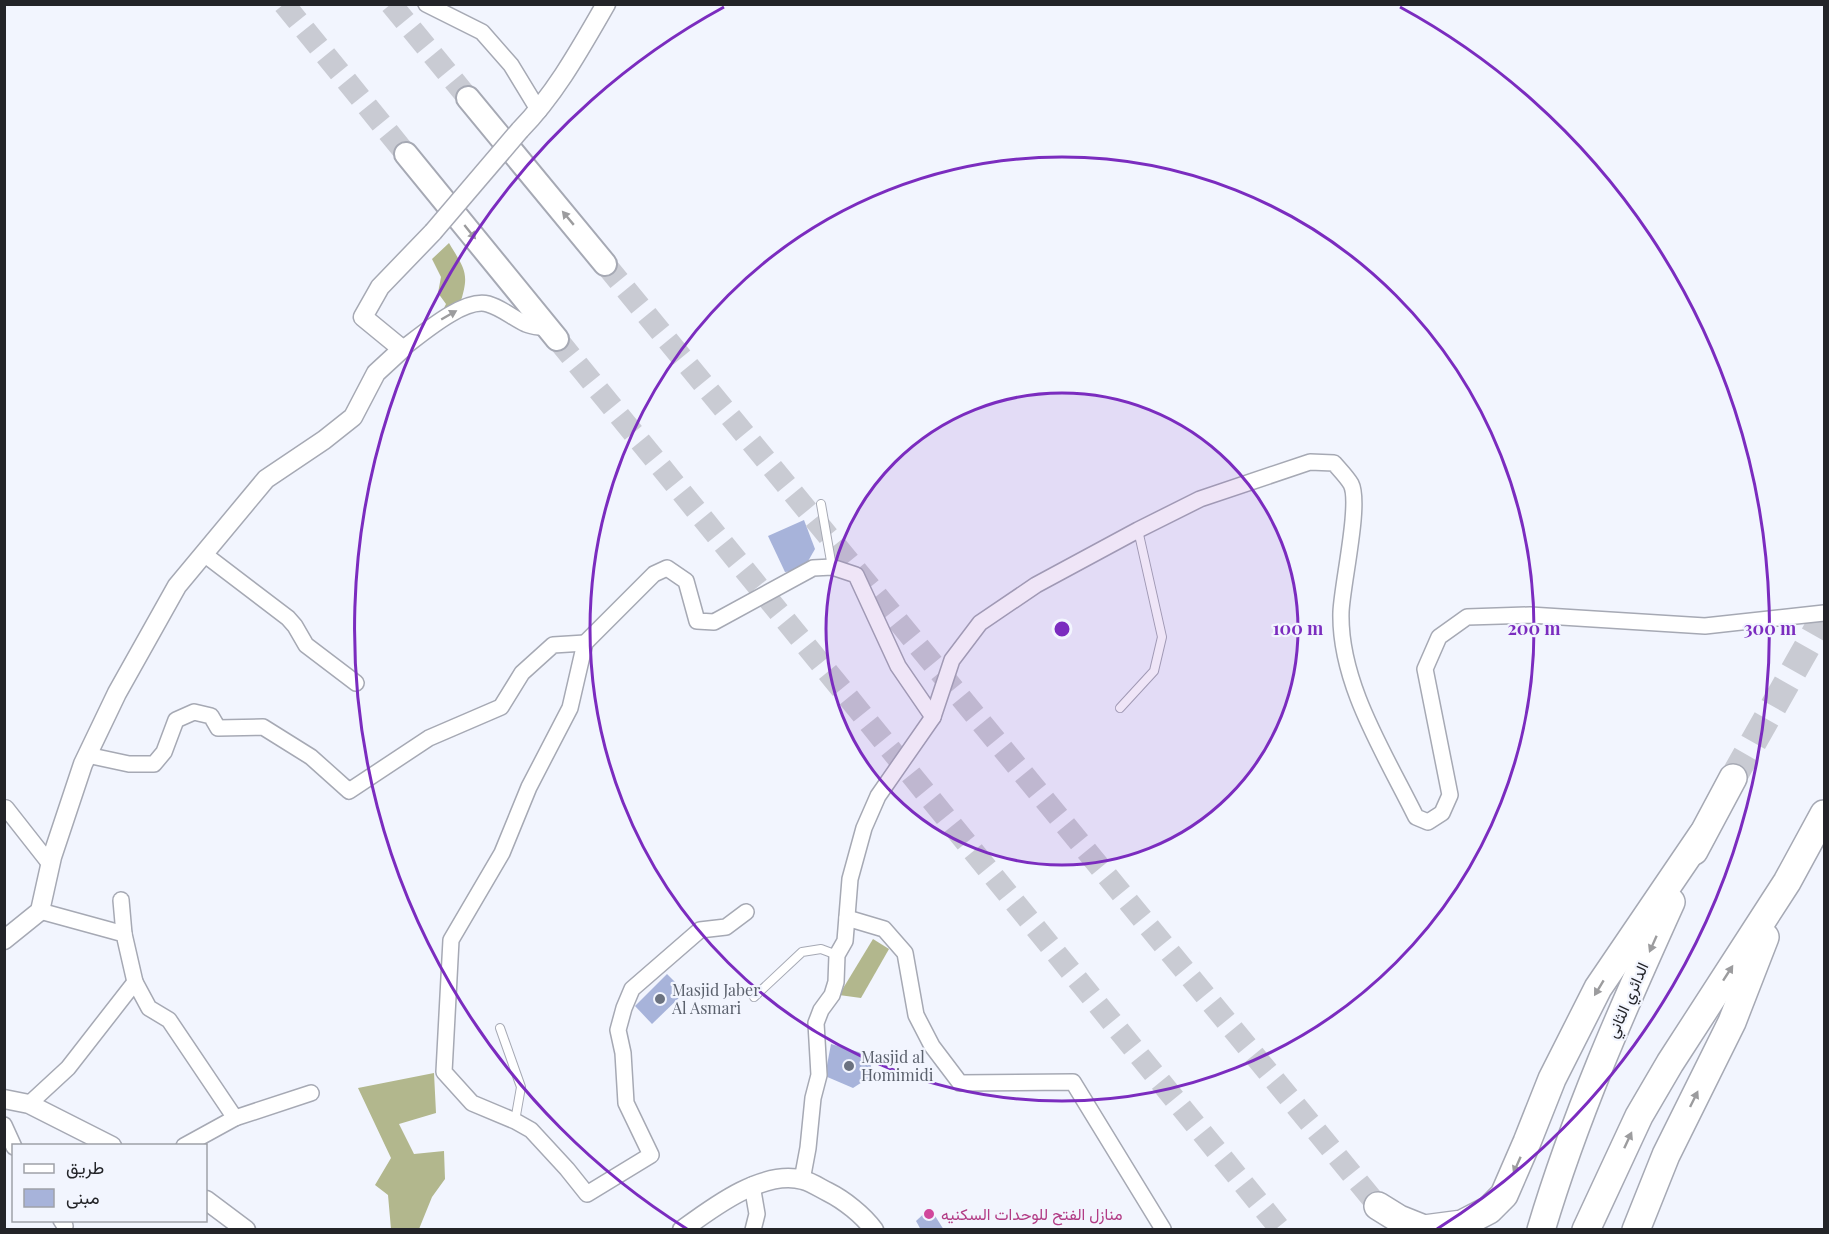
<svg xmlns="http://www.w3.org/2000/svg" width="1829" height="1234" font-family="'Playfair Display',Vazirmatn,serif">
<rect width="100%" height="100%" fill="#f2f5fe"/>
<g fill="#b2b78d">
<path d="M449,243C465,270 470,273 460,304L444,308L446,304L438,293L441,277L432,259Z"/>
<path d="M873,939L889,949L861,998L839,995Z"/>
<path d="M434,1073L436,1113L399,1124L414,1154L444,1151L445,1179L432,1197L419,1229H391L388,1195L375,1185L391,1158L358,1088Z"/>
</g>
<g fill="#a7b3da">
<path d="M804,520L815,549L803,570L785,572L768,536Z"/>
<path d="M667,974L685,992L652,1024L635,1006Z"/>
<path d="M831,1044L872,1056L870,1077L853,1088L825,1076Z"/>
<path d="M930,1208L944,1230H921L916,1221Z"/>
</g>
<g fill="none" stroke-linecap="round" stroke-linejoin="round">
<g stroke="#c9cbd3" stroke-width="22" stroke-dasharray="22 11" stroke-linecap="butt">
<path d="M284,4L406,154"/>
<path d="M391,4L468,98"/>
<path d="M605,264L1378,1206"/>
<path d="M557,339L1281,1230"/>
</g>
<path stroke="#c9cbd3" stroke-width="27" stroke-dasharray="27 14" stroke-linecap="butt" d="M1733,778L1824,617"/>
<defs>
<g id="service">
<path d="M821,504L832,567"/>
<path d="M1120,708L1154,671L1162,637L1138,530"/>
<path d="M754,997L802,952L821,949L837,955"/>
<path d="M500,1028L521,1087L515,1121"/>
</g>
<g id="minor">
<path d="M426,4L482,32L511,65L539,111"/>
<path d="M402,349C421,335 464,297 488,304C502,308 513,318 526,324C533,327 542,327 549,329"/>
<path d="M204,554L288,618L295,626L306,645L356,683"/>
<path d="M87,755L129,764H154L164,752L176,720L194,712L211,716L218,728L263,727L311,757L349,791L429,738L501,707L522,673L553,645L585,643"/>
<path d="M4,809L6,808L50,864"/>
<path d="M121,900L124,934"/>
<path d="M40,911L124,934L135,982"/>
<path d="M746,912L726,927L700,930L632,989L624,1008L618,1030L623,1053L626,1103L651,1155L587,1194L567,1169L531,1130L515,1121L472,1103L444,1072L451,940L502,853L529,787L570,708L585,643L654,574L667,568L686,581L697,621L714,622L813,568L832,567L856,575L898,666L933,717"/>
<path d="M847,918L884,929L905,953L916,1015L932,1046L960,1083L1073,1082L1163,1229"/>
<path d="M29,1104L68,1068L135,982L149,1008L169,1020L235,1118L184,1146"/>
<path d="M235,1118L311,1093"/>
<path d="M4,1125L14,1147"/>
<path d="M802,1180L808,1148L813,1098L819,1075L816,1023L821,1010L832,995L836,982L837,955L845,941L850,879L864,828L878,796L933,717L952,660L980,623L1036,585L1138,530L1200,499L1310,462L1334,463C1339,469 1347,477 1351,484C1361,503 1342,585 1341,612C1339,683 1385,754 1416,817L1428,822L1442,813L1450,795L1425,669L1439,637L1467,617L1530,615L1705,626L1824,613"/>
<path d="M752,1185L757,1214L753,1230"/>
<path d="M61,1220L65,1226L64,1230"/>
</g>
<g id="tertiary">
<path d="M520,130C556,93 580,49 606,4"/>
<path d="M4,940L40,911L52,857L83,764L117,693L177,586L266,479L324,440L353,417L376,373L402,349L363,317L380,287L433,232"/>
<path d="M4,1099L29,1104L112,1146"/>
<path d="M206,1200L246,1230"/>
<path d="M682,1230C712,1208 763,1169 803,1180C811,1182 820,1188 828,1192C844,1200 863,1215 874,1230"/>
</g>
<g id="primary">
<path d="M468,98L605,264"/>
<path d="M406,154L557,339"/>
</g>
<g id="motorway">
<path d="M1694,851L1733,778"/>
<path d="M1378,1206L1399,1219L1424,1229L1462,1224L1489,1210L1504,1195L1527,1142L1552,1079L1598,988L1702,835"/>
<path d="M1541,1230C1575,1116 1622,1010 1671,902"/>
<path d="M1586,1230L1639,1116L1670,1063L1787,882L1824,814"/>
<path d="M1636,1230L1666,1155L1732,1022L1765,937"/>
</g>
</defs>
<use href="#service" stroke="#a6a9b4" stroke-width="10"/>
<use href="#minor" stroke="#a6a9b4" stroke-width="18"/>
<use href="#tertiary" stroke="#a6a9b4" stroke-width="21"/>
<use href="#primary" stroke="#a6a9b4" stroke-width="26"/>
<use href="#motorway" stroke="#a6a9b4" stroke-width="30"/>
<use href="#service" stroke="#fff" stroke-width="8"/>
<use href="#minor" stroke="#fff" stroke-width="15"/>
<use href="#tertiary" stroke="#fff" stroke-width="18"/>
<use href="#primary" stroke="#fff" stroke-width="22"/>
<use href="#motorway" stroke="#fff" stroke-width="27"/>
<defs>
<path id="tertiary-bridge" d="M433,232L520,130"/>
</defs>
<use href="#tertiary-bridge" stroke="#a6a9b4" stroke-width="21" stroke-linecap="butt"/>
<use href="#tertiary-bridge" stroke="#fff" stroke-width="18"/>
</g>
<defs><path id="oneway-solid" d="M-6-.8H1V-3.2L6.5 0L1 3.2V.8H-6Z" transform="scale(1.5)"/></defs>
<g fill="#9c9c9e">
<use href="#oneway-solid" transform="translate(568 218) rotate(-130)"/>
<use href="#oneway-solid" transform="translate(470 232) rotate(51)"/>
<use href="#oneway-solid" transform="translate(449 315) rotate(-30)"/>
<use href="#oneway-solid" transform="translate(1653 944) rotate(114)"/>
<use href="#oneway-solid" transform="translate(1728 973) rotate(-57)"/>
<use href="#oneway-solid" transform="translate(1599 988) rotate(121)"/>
<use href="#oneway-solid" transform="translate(1694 1099) rotate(-64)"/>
<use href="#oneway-solid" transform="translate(1628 1140) rotate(-65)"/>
<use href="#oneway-solid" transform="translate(1517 1165) rotate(114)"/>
</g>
<circle cx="1062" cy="629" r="236" fill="#7b2cbf" fill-opacity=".12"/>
<g fill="none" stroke="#7b2cbf" stroke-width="3">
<circle cx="1062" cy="629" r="236"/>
<circle cx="1062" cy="629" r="472"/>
<path d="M687 1229A708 708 0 0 1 724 7M1400 7A708 708 0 0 1 1437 1229"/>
</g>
<g fill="#6b7280" stroke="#f2f5fe" stroke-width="2">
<circle cx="660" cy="999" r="6"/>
<circle cx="849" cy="1066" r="6"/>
</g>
<circle fill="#d1479c" stroke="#f2f5fe" stroke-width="2" cx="929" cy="1214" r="6"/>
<g text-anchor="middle" stroke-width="4.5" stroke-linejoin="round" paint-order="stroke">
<g font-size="16" fill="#5b616d" stroke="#f2f5fe" text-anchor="start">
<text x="672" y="996">Masjid Jaber<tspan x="672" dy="18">Al Asmari</tspan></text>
<text x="861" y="1063">Masjid al<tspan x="861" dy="18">Homimidi</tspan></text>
</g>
<g font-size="16" fill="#232428" stroke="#f2f5fe">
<text transform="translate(1627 1000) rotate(-66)" y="6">الدائري الثاني</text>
</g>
<g font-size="16" fill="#b23c85" stroke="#f2f5fe" text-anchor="start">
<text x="941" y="1220">منازل الفتح للوحدات السكنيه</text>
</g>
</g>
<circle cx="1062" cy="629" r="9" fill="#7b2cbf" stroke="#f2f5fe" stroke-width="3"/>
<g font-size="18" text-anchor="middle" font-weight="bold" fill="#7b2cbf" stroke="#f2f5fe" stroke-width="4.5" stroke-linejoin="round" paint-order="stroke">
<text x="1298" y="635">100 m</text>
<text x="1534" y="635">200 m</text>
<text x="1770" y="635">300 m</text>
</g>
<rect width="1829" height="1234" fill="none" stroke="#232428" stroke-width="12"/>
<rect x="12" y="1144" width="195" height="78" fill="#f2f5fe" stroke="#9fa1a8" stroke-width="1.5"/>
<rect x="24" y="1164" width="30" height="9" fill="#ffffff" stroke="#9fa1a8" stroke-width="1.5"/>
<text x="66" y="1174" font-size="18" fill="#232428">طريق</text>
<rect x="24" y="1189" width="30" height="18" fill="#a7b3da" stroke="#9fa1a8" stroke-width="1.5"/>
<text x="66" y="1204" font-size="18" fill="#232428">مبنى</text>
</svg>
